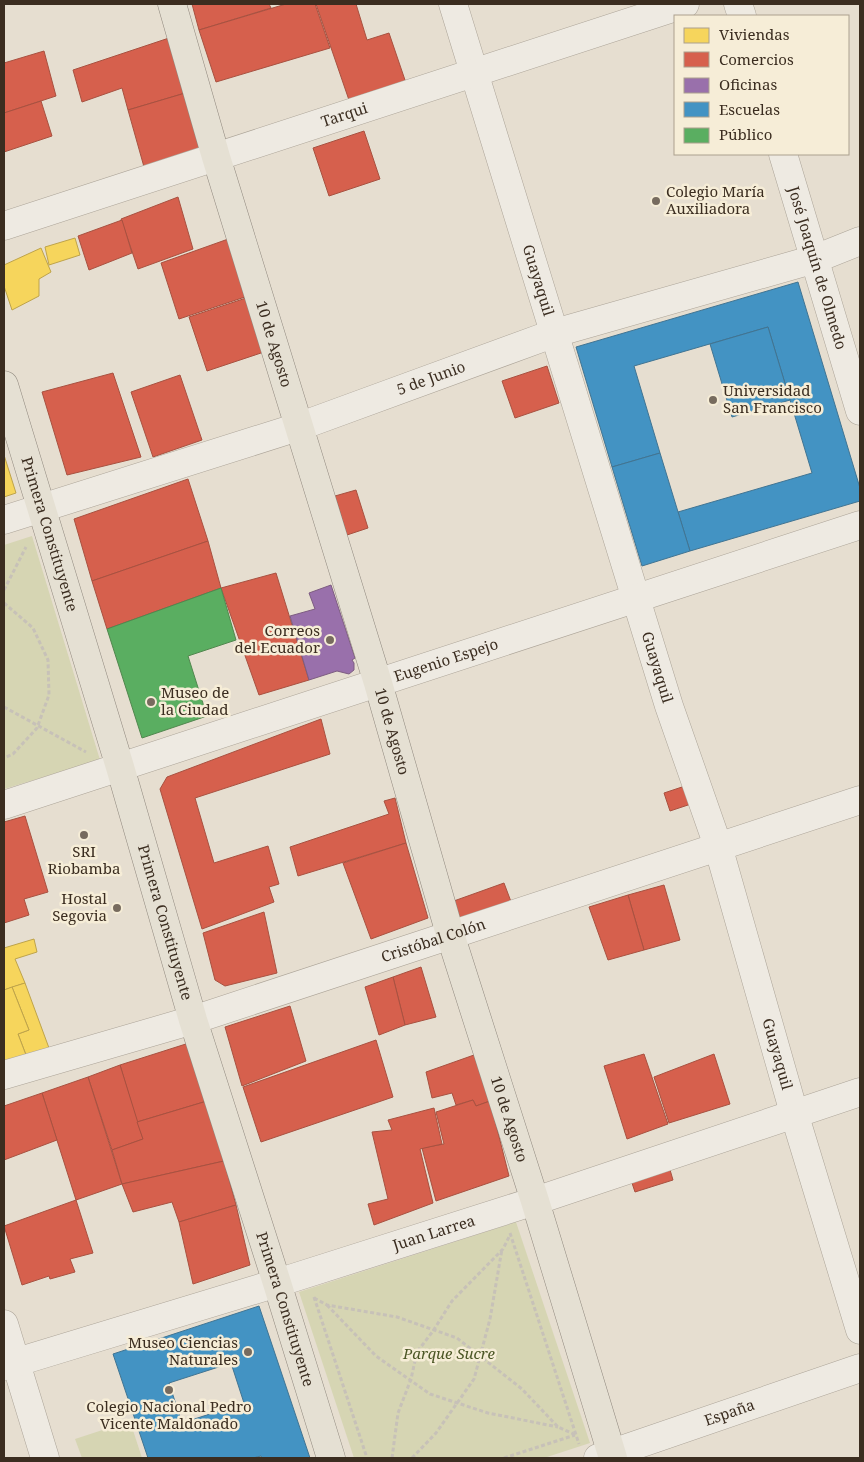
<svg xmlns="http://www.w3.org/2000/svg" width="864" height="1462" font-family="'Noto Serif',serif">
<rect width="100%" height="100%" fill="#e6ded0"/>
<g fill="#d6d5b3">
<path d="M32,536L100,760L4,789V545Z"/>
<path d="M516,1222L590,1443L544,1458H354L299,1292Z"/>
<path d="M130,1421L142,1458H82L75,1439Z"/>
</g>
<g fill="#f6d55c" stroke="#bea34a">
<path d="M75,238L80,255L49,265L45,247Z"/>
<path d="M41,248L51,272L39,279V296L12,310L4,286V265Z"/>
<path d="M4,455L16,493L4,497Z"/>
<path d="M34,939L37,952L15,959L25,983L4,990V948Z"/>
<path d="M25,983L49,1048L26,1055L18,1034L29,1030L12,987Z"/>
<path d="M12,987L29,1030L18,1034L26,1055L4,1061V990Z"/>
</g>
<g fill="#d6604d" stroke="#a85140">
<path d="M192,4H269L271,8L199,30Z"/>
<path d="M286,4H315L330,48L216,82L199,30Z"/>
<path d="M316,4H356L367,40L389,33L406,83L350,103Z"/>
<path d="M175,36L192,91L128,110L122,88L82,102L73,70Z"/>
<path d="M44,51L56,96L4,113V63Z"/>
<path d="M192,91L210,154L146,174L128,110Z"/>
<path d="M41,101L52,136L4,152V113Z"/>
<path d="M364,131L380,179L329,196L313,148Z"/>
<path d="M178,197L193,249L138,269L121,219Z"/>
<path d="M122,220L132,253L89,270L78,236Z"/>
<path d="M231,238L248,296L179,319L161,263Z"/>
<path d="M249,297L267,351L207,371L189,317Z"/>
<path d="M547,366L559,403L515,418L502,381Z"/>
<path d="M113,373L141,457L67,475L42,392Z"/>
<path d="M180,375L202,440L153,457L131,392Z"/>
<path d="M188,479L208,541L92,581L74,519Z"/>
<path d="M356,490L368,528L347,535L335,496Z"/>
<path d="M208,541L221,588L107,629L92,581Z"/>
<path d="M276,573L309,680L259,695L221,588Z"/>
<path d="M321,719L330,754L195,798L214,863L268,846L279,884L269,887L274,902L202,929L160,789L167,777Z"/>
<path d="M688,785L694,803L670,811L664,793Z"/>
<path d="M395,798L406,843L298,876L290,847L389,814L384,801Z"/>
<path d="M25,816L48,892L24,899L29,915L4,923V822Z"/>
<path d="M406,843L428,918L371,939L343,863Z"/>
<path d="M504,883L513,907L459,925L451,902Z"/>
<path d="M664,885L680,940L644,950L628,895Z"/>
<path d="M628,895L644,950L608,960L589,907Z"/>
<path d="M264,912L277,973L225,986L215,980L203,933Z"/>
<path d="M421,967L436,1017L405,1025L393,977Z"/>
<path d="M393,977L405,1025L379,1035L365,987Z"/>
<path d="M290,1006L306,1061L242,1086L225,1027Z"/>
<path d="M376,1040L393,1097L261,1142L243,1087Z"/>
<path d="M189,1043L207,1101L137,1122L120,1065Z"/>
<path d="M644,1054L668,1124L627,1139L604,1066Z"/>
<path d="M714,1054L730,1104L669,1123L654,1077Z"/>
<path d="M474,1055L490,1101L476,1106L473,1100L456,1105L452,1093L432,1098L426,1072Z"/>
<path d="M120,1065L143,1139L112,1150L88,1077Z"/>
<path d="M88,1077L122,1184L76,1200L42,1093Z"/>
<path d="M42,1093L57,1140L4,1160V1106Z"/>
<path d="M473,1100L476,1106L490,1101L509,1176L436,1201L422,1148L444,1144L436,1112Z"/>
<path d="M207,1101L224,1161L122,1184L112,1150L143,1139L137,1122Z"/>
<path d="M434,1108L442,1144L420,1149L433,1203L374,1225L368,1204L388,1199L372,1132L392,1130L388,1120Z"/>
<path d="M224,1161L236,1205L179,1222L172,1202L133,1212L122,1184Z"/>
<path d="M668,1163L673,1180L635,1192L629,1174Z"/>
<path d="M76,1200L93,1253L70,1259L75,1272L50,1279L49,1276L22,1285L4,1226Z"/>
<path d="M236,1205L250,1265L193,1284L179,1222Z"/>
</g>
<path fill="#9970ab" stroke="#7d5c81" d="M331,585L355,658L352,660L354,663V670L349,674L337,671L309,680L290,616L315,609L309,593Z"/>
<g fill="#4393c3" stroke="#417492" fill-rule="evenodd">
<path d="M798,282L860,488V501L690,551L678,512L812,473L768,327L634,366L660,453L612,467L576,347Z"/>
<path d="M768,327L790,400L732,417L710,344Z"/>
<path d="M660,453L690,551L642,566L612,467Z"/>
<path d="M259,1306L310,1458H262L261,1456L253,1458H148L113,1354ZM231,1363L244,1403L182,1423L169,1383Z"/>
</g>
<path fill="#5aae61" stroke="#51874e" d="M221,588L236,640L188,656L207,716L142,738L107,629Z"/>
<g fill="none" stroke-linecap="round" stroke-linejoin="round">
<defs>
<g id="minor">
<path id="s1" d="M453,4L669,706L718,846L794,1113L860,1330"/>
<path d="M738,4L742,16"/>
<path id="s2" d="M783,154L860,411"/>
<path id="s3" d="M4,226L685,4"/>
<path id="s4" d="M4,520L298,427L555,333L815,259L860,241"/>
<path id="s5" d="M4,805L860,525"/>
<path id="s6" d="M4,1075L193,1020L860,800"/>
<path d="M4,1324L45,1458"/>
<path id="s7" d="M4,1366L277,1283L535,1201L860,1092"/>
<path id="s8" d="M598,1458L860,1368"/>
</g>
<g id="major">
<path id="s9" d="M172,4L216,157L378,683L450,934L535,1201L613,1458"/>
<path id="s10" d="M4,385L120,767L193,1020L277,1283L331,1458"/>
</g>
</defs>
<use href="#minor" stroke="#aca498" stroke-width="29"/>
<use href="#major" stroke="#91897f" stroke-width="29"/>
<g stroke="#c7c1b8" stroke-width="3" stroke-dasharray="4 2.5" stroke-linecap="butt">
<path d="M4,590L26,547"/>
<path d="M4,603L33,628L48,660L49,695L37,728L13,754L4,758"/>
<path d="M4,707L86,752"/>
<path d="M510,1233L579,1444"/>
<path d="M314,1297L367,1458"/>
<path d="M314,1298L327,1305L397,1317L457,1338L522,1389L558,1427L576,1435"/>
<path d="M327,1305L376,1356L430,1394L488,1413L558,1427"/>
<path d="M392,1458L398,1413L411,1379L417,1352L433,1331L452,1301L503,1249L510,1235"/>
<path d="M412,1458L436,1433L474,1379L490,1319L502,1249"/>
<path d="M504,1458L575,1435"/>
</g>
<use href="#minor" stroke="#eeeae2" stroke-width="28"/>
<use href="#major" stroke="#e5e0d3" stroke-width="28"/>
</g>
<g fill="#776b5e" stroke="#f6edd7" stroke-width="2">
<circle cx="656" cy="201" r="5"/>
<circle cx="713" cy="400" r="5"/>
<circle cx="330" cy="640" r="5"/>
<circle cx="151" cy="702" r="5"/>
<circle cx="84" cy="835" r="5"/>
<circle cx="117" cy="908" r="5"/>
<circle cx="248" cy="1352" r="5"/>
<circle cx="169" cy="1390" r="5"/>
</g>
<g text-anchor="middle" stroke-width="5" stroke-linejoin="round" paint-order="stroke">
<g font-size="15" fill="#3b2d20" stroke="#f6edd7">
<text dy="5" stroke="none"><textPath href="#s3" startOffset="358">Tarqui</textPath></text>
<text dy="5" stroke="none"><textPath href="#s2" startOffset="119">José Joaquín de Olmedo</textPath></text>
<text dy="5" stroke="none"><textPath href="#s1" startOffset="289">Guayaquil</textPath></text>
<text dy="5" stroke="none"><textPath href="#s9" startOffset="355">10 de Agosto</textPath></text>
<text dy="5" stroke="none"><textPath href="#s4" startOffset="450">5 de Junio</textPath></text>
<text dy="5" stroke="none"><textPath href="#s10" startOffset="156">Primera Constituyente</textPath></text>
<text dy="5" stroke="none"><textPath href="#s5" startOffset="465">Eugenio Espejo</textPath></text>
<text dy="5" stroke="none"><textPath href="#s1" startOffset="694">Guayaquil</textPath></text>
<text dy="5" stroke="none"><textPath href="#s9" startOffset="760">10 de Agosto</textPath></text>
<text dy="5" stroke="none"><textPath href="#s10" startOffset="561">Primera Constituyente</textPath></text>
<text dy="5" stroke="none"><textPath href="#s6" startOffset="450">Cristóbal Colón</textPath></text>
<text dy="5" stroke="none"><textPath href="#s1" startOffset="1099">Guayaquil</textPath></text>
<text dy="5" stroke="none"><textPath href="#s9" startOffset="1165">10 de Agosto</textPath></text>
<text dy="5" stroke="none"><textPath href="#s7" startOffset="450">Juan Larrea</textPath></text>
<text dy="5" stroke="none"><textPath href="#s10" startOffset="966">Primera Constituyente</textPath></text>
<text dy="5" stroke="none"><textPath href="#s8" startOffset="139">España</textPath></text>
</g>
<g font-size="15" fill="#3b2d20" stroke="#f6edd7" text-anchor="start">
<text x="666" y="197">Colegio María<tspan x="666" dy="17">Auxiliadora</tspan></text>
<text x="723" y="396">Universidad<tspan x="723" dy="17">San Francisco</tspan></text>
<text x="320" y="636" text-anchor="end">Correos<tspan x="320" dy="17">del Ecuador</tspan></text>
<text x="161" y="698">Museo de<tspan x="161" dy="17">la Ciudad</tspan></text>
<text x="84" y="857" text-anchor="middle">SRI<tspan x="84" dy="17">Riobamba</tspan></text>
<text x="107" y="904" text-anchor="end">Hostal<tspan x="107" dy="17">Segovia</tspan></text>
<text x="238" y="1348" text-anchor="end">Museo Ciencias<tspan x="238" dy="17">Naturales</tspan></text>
<text x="169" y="1412" text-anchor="middle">Colegio Nacional Pedro<tspan x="169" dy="17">Vicente Maldonado</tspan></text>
</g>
<g font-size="15" font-style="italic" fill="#4c5726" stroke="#f6edd7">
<text x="449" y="1359">Parque Sucre</text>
</g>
</g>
<rect width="864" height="1462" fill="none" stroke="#3b2d20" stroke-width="10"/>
<rect x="674" y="15" width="175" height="140" fill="#f6edd7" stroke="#aba08e"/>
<rect x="684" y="28" width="25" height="15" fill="#f6d55c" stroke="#aba08e"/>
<text x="719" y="40" font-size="15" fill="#3b2d20">Viviendas</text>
<rect x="684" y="52" width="25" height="15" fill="#d6604d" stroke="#aba08e"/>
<text x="719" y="65" font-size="15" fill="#3b2d20">Comercios</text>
<rect x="684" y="78" width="25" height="15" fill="#9970ab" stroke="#aba08e"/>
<text x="719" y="90" font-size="15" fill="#3b2d20">Oficinas</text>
<rect x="684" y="102" width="25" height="15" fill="#4393c3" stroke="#aba08e"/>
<text x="719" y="115" font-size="15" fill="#3b2d20">Escuelas</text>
<rect x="684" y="128" width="25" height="15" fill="#5aae61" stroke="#aba08e"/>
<text x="719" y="140" font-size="15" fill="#3b2d20">Público</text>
</svg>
